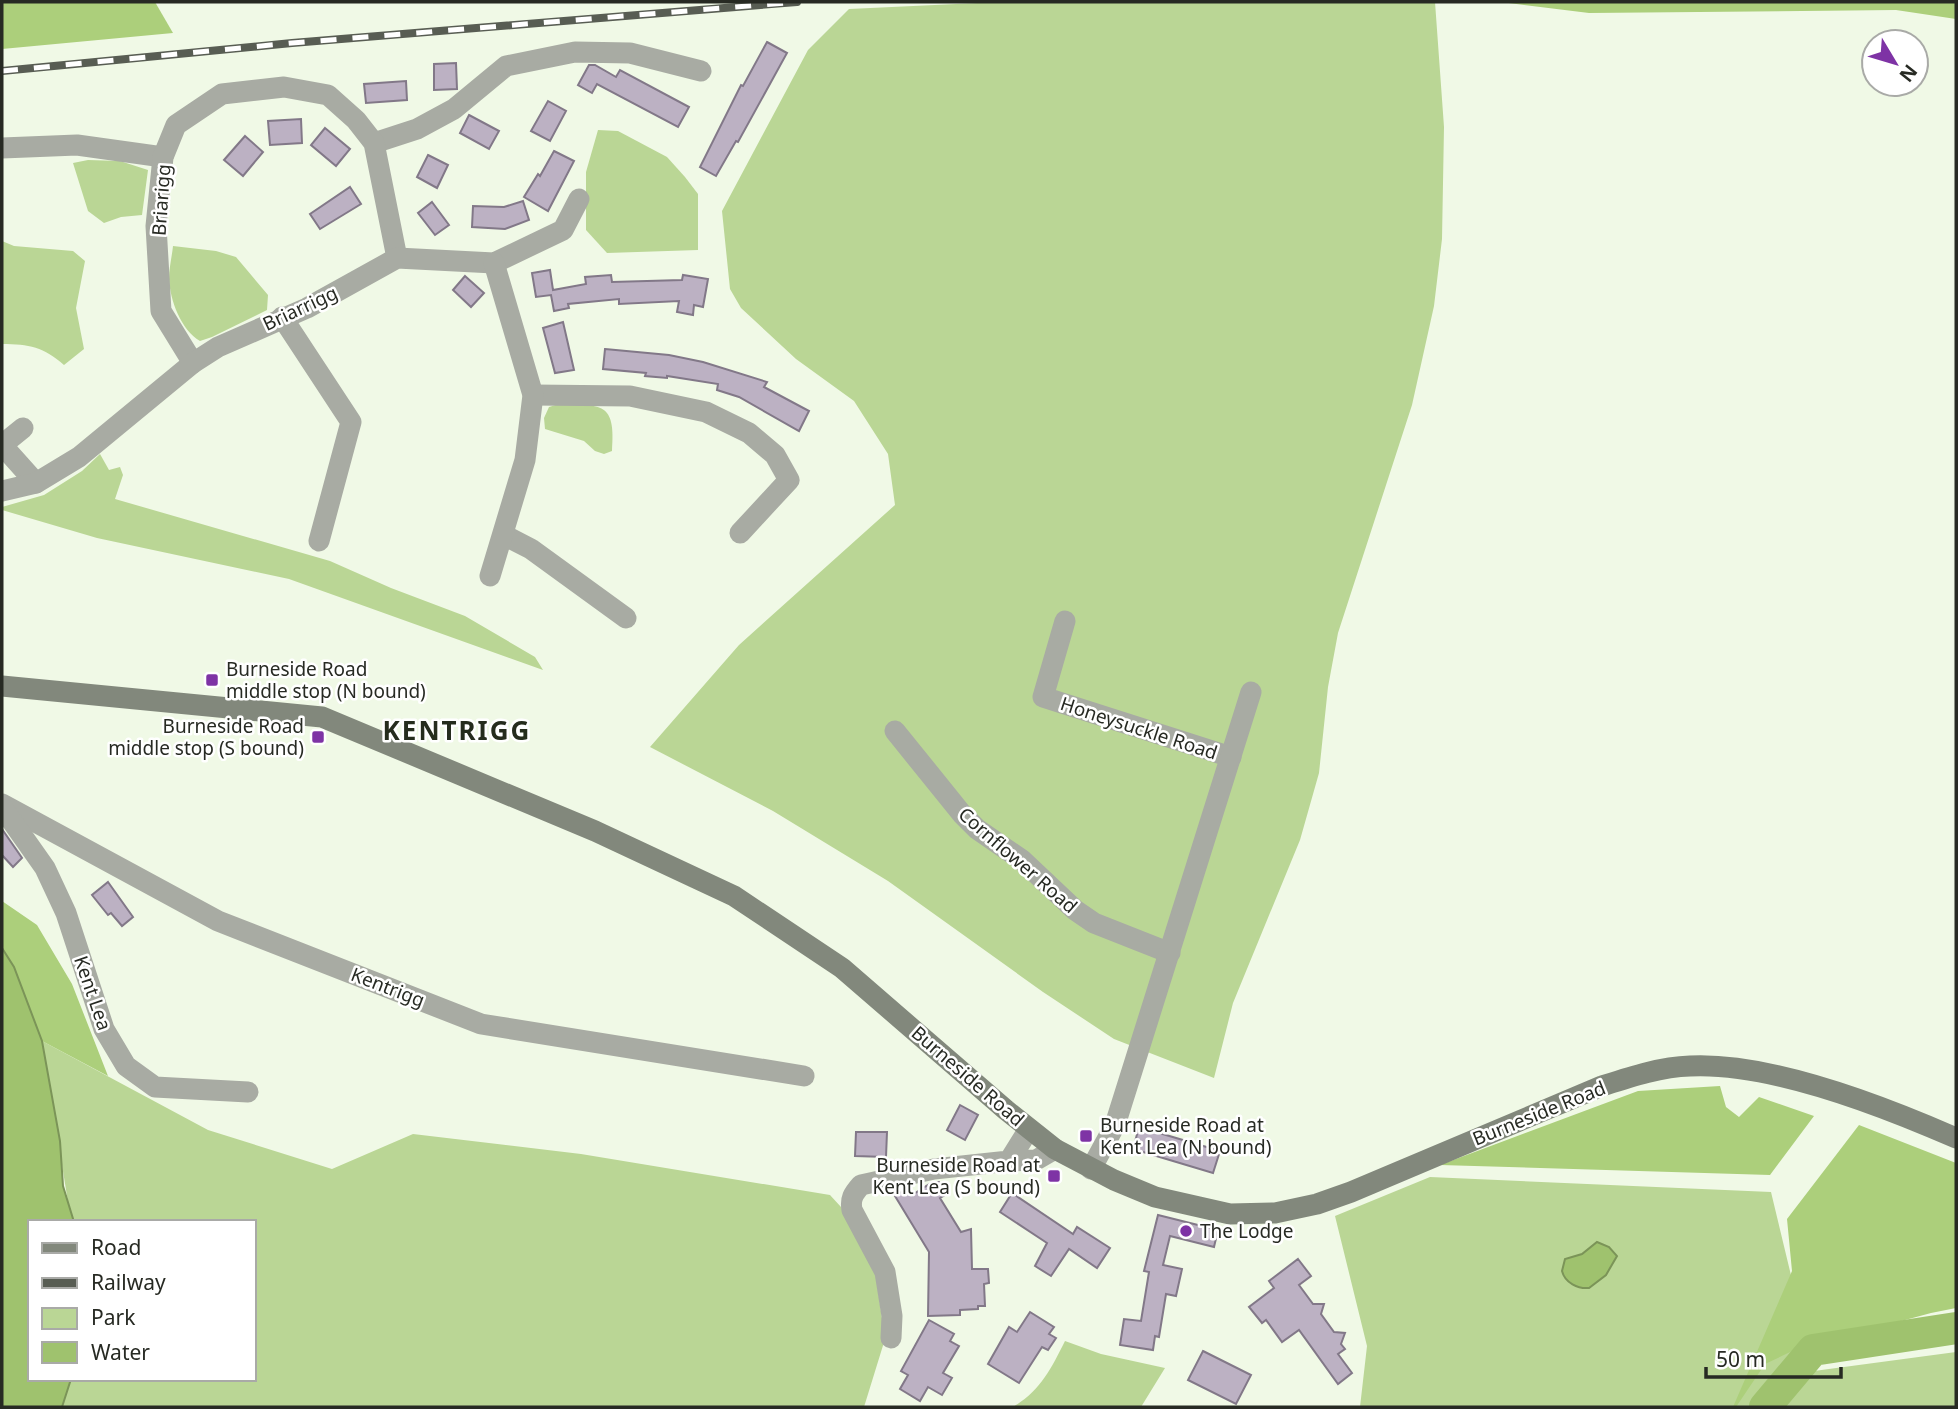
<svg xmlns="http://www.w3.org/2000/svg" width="1958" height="1409" font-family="'Noto Sans',sans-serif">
<rect width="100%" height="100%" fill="#f0f9e6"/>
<g fill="#bad695">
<path d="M999,2H1435L1444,127L1442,239L1434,306L1412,405L1338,633L1328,687L1319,773L1300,840L1233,1003L1214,1078L1114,1039L1043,992L888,881L773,811L650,747L739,645L895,505L888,454L854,401L796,359L741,308L730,289L722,211L808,50L849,9Z"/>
<path d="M598,130L618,131L667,157L685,177L698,194V250L607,253L586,230V172Z"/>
<path d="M88,160L120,161L148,170L142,215L121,217L104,223L88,211L73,163Z"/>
<path d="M2,241L14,246L73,251L85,261L76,308L84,349L64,365C44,347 29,344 2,344Z"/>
<path d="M173,246L216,251L236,257L268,295L267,310L212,337L200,341C181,330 170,300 169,279C169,268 172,256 173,246Z"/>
<path d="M559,404C602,405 616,402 612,451L604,454L595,451L584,441L545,429L544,418L549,407Z"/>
<path d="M100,454L109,470L120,467L123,475L115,499L330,561L391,588L465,616L535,657L543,670L289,579L97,538L2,510V507L44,495L82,471Z"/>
<path d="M42,1041L208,1130L332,1169L413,1134L581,1154L830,1195L841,1207L849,1223L873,1256L885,1339L864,1407H55L60,1379H254V1222H68V1202Z"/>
<path d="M1430,1177L1771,1192L1814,1371L1956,1352V1407H1360L1367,1346L1335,1216Z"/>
<path d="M1065,1341L1101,1354L1165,1368L1141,1407H1013C1040,1391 1051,1369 1065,1341Z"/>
</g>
<g fill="#accf7b">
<path d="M2,2H155L173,33L2,49Z"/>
<path d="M1501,2H1956V19L1896,10L1589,13Z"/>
<path d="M2,901L37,925L72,984L108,1076L42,1041L14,967L2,948Z"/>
<path d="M1720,1086L1726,1107L1739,1117L1759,1097L1814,1116L1770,1175L1440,1165L1638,1091Z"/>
<path d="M1859,1125L1956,1163V1308L1931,1313L1868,1330L1822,1337L1765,1364L1736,1407H1733L1792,1271L1787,1219Z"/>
</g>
<g fill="#9fc26e" stroke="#7b9458" stroke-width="2">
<path d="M2,948L14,967L42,1041L60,1141L63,1186L74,1222H30V1379H71L62,1407H2Z"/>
<path d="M1597,1242L1609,1247L1617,1256L1606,1275L1589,1288C1578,1289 1565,1283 1562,1271L1565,1259L1582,1254Z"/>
</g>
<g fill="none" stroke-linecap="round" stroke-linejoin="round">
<path stroke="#9fc26e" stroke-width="32" d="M1765,1407L1813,1350L1956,1328"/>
</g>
<g fill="#bcb1c3" stroke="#827888" stroke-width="2">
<path d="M767,42L787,53L738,142L736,141L716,176L700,167L741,85L743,86Z"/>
<path d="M456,63L457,89L434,90V64Z"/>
<path d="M589,65H595L616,77L620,70L689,107L678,127L597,84L592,93L578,85Z"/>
<path d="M406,81L407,100L366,103L364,84Z"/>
<path d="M548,101L566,111L550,141L531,131Z"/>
<path d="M469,115L499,131L489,149L460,133Z"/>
<path d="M301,119L302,143L270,145L268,121Z"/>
<path d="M325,128L350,149L336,166L311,145Z"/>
<path d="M245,136L263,152L243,176L224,160Z"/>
<path d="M554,151L574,161L548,211L524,197L538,174L540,176Z"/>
<path d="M428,155L448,165L437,188L417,177Z"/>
<path d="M350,187L361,204L320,229L310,214Z"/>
<path d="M523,201L529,220L505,229L472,227L473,206L504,207Z"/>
<path d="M432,202L449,225L435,235L418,213Z"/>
<path d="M550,270L553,290L586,284L585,277L611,275L612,282L682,280L683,275L708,279L703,307L694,305L693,315L677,312L679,301L619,304V299L568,304L569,308L554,311L551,295L536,297L532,273Z"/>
<path d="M465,276L484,293L471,307L453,290Z"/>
<path d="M563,322L574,370L555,373L543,328Z"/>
<path d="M605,349L669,355L703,362L767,382L764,387L809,411L799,431L739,397L717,390L718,384L667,376V378L645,376L646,373L603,369Z"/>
<path d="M2,829L22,858L13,867L2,855Z"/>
<path d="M108,882L133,917L122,926L111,913L108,915L92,895Z"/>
<path d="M960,1105L978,1115L965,1140L947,1130Z"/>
<path d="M1139,1127L1220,1151L1213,1173L1133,1149Z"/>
<path d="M856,1132H887L886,1157L855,1156Z"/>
<path d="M939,1182L947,1194L940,1198L961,1232L971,1229L972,1269H988L989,1283L984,1284L985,1306H978V1309L960,1310V1315L928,1316L929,1252L895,1196L908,1188L912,1195L931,1183Z"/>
<path d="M1012,1193L1073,1234L1077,1227L1110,1248L1097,1268L1069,1249L1051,1276L1035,1266L1047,1243L1000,1212Z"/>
<path d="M1158,1215L1218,1230L1214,1247L1170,1236L1163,1265L1182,1269L1176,1296L1166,1294L1159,1337L1155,1336L1153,1350L1120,1345L1124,1319L1141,1321L1149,1272L1144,1271Z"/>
<path d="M1298,1259L1311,1276L1299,1285L1313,1304H1324L1321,1314L1334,1332L1345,1333L1341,1344L1345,1349L1338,1354L1352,1373L1338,1384L1299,1330L1282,1342L1266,1320L1262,1323L1249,1307L1274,1288L1269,1281Z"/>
<path d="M1030,1312L1054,1327L1049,1334L1056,1338L1048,1350L1042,1347L1019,1383L988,1364L1009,1327L1017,1332Z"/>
<path d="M929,1320L954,1334L950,1341L959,1346L943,1373L952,1378L942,1395L928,1387L920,1401L900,1389L908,1375L901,1371Z"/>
<path d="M1203,1351L1251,1375L1236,1404L1188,1380Z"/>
</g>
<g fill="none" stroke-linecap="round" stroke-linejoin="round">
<g stroke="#a8aba3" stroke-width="21">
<path d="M374,143L417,129L454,109L506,66L575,52L630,53L701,71"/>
<path d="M2,148L77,145L163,157"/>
<path d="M282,317L351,422L319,541"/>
<path d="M193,363L161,311L156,226L163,157L176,125L222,94L284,87L328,95L356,120L374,143L397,258"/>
<path d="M533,395L630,396L706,412L749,433L775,455L789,480L740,533"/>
<path d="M2,445L36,483"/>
<path d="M2,445L23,428"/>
<path d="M2,491L36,483L79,457L193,363L218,347L307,308L397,258L494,263L563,230L579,199"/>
<path d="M504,535L531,549L626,618"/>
<path d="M490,576L525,460L533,395L494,263"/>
<path d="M1065,621L1043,697L1231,757"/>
<path d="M895,731L962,814L977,829L1022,860L1075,910L1094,923L1170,953"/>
<path d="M2,804L218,921L481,1024L804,1076"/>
<path d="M2,807L45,868L66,913L104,1029L126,1066L155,1087L248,1092"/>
<path d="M1009,1161L1036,1160L1055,1149"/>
<path d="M1091,1169L1115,1125L1251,692"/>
<path d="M891,1338L892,1316L885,1272L852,1210C850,1199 853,1194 861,1185L934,1169L1009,1161L1029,1129"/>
</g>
<path stroke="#82887c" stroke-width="21" d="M2,686L322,717L595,831L734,896L842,968L1006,1110L1055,1149L1114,1180L1155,1197L1230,1214L1275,1213L1317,1204L1351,1192L1602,1086C1630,1077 1660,1067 1690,1066C1770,1062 1883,1106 1956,1138"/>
<defs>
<path id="rail" d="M2,71L292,43L797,2"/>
</defs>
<use href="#rail" stroke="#585d53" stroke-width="8"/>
<use href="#rail" stroke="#fff" stroke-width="5" stroke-dasharray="16" stroke-linecap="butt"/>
</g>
<g fill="#7e33a5" stroke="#fff" stroke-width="2.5">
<rect x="205" y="673" width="14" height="14" rx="3.5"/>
<rect x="311" y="730" width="14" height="14" rx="3.5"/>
<rect x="1079" y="1129" width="14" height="14" rx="3.5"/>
<rect x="1047" y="1169" width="14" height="14" rx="3.5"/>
<circle cx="1186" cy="1231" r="7"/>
</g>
<g text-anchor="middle" stroke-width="5" stroke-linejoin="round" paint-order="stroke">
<g font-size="19" fill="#272a23" stroke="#fff">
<text transform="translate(161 200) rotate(-86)" y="7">Briarigg</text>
<text transform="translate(300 308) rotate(-25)" y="7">Briarrigg</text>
<text transform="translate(1139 728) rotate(18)" y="7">Honeysuckle Road</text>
<text transform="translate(1018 860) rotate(41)" y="7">Cornflower Road</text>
<text transform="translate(388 987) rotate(21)" y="7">Kentrigg</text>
<text transform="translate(93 993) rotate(71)" y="7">Kent Lea</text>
<text transform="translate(968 1076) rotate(41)" y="7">Burneside Road</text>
<text transform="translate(1539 1113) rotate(-22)" y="7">Burneside Road</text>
</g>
<g font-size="19" fill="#272a23" stroke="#fff" text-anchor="start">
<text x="226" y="676">Burneside Road<tspan x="226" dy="22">middle stop (N bound)</tspan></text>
<text x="304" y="733" text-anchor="end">Burneside Road<tspan x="304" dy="22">middle stop (S bound)</tspan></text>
<text x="1100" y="1132">Burneside Road at<tspan x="1100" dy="22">Kent Lea (N bound)</tspan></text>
<text x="1040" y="1172" text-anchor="end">Burneside Road at<tspan x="1040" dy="22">Kent Lea (S bound)</tspan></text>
<text x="1200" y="1238">The Lodge</text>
</g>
<g font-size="26" font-weight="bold" letter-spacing="2" fill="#252c1d" stroke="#fff">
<text x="457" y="740">KENTRIGG</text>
</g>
</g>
<rect width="1958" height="1409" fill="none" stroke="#272a23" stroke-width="7"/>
<rect x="28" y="1220" width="228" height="161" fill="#ffffff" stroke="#a9aaa7" stroke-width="2"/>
<rect x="42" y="1243" width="35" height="10" fill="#82887c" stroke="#a9aaa7" stroke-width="2"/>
<text x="91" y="1255" font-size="21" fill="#272a23">Road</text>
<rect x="42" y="1278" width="35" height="10" fill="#585d53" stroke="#a9aaa7" stroke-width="2"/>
<text x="91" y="1290" font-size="21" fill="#272a23">Railway</text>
<rect x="42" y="1308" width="35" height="21" fill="#bad695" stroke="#a9aaa7" stroke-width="2"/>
<text x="91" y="1325" font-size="21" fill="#272a23">Park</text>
<rect x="42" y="1342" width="35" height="21" fill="#9fc26e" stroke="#a9aaa7" stroke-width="2"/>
<text x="91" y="1360" font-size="21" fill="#272a23">Water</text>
<g transform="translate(1895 63) rotate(128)"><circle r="33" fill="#ffffff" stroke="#a9aaa7" stroke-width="2"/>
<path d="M0-5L12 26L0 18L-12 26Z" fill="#7e33a5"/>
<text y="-10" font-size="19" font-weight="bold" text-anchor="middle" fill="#272a23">N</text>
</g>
<path d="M1706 1367v10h135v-10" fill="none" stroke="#272a23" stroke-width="3.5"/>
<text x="1716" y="1367" font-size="21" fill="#272a23" stroke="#ffffff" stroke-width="5" paint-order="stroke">50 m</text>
</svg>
